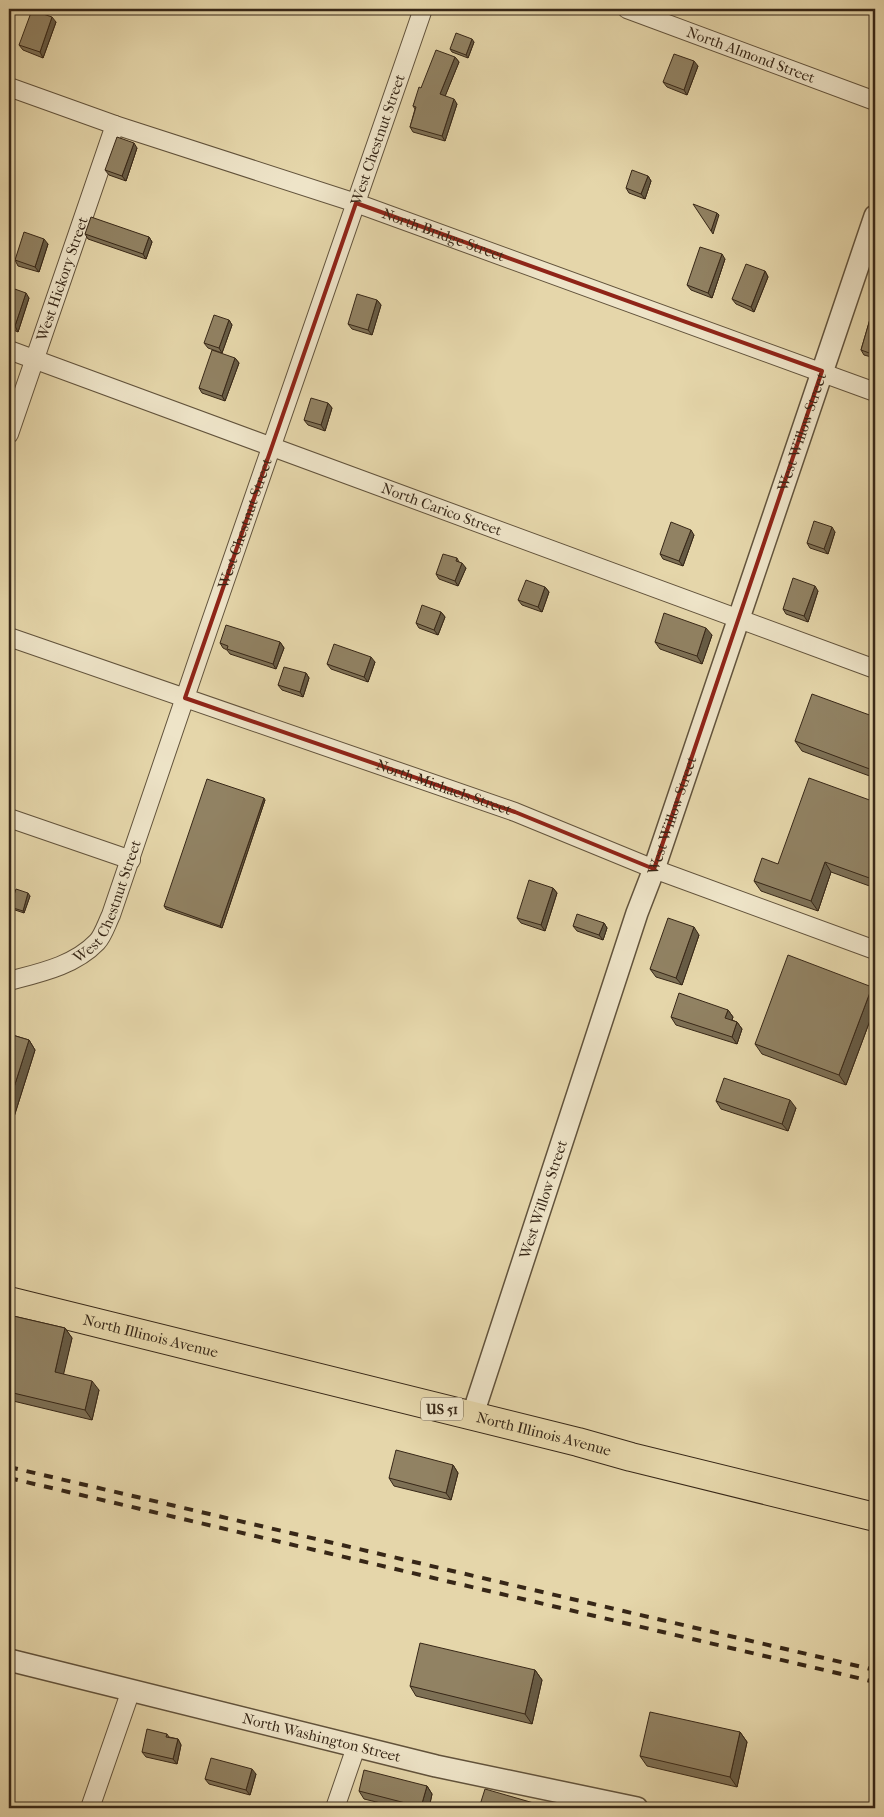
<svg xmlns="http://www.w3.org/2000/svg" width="884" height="1817" font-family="'IM FELL French Canon',serif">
<rect width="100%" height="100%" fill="#e5d6aa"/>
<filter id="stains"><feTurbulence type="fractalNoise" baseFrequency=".004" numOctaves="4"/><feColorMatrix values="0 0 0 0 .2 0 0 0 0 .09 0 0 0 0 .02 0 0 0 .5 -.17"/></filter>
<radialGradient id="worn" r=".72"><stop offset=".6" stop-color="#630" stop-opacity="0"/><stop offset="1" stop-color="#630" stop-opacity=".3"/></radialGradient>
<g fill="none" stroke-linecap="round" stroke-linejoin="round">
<defs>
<g id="minor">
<path id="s1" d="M627,9L875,101"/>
<path id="s2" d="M9,87L115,125L356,203L875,392"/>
<path id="s3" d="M9,350L875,669"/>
<path id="s4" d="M9,434L115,125"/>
<path id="s5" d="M9,637L515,812L654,869L875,950"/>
<path d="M9,818L131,860"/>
<path id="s6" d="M9,981C39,973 74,966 97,942C103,936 107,923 111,915L209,627L423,9"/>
<path d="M90,1808L131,1690"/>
<path d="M335,1808L356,1747"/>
</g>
<g id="tertiary">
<path id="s7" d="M472,1417L637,913L654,869L875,216"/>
<path id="s8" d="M9,1660L436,1766L637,1808"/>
</g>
<g id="primary">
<path id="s9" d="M9,1301L578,1442L631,1457L875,1517"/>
</g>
</defs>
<use href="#minor" stroke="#62533c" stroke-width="20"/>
<use href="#tertiary" stroke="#62533c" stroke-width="24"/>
<use href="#primary" stroke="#372717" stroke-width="30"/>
<use href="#minor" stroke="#eee4c8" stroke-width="18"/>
<use href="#tertiary" stroke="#eee4c8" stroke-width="21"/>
<use href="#primary" stroke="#e5d6aa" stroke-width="28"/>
<g stroke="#372717" stroke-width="4" stroke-dasharray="9 9" stroke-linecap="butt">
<path d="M9,1467L875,1670"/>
<path d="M9,1478L875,1682"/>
</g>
</g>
<g fill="#7d7055" stroke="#372717">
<path d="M56,22L43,58L23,50L19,45Z"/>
<path d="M474,42L468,58L452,52L450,49Z"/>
<path d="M455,57L459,62L445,96L457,104L445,141L413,132L410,127L415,109L413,106L421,88Z"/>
<path d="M698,66L687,95L667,87L663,82Z"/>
<path d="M137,148L126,181L109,175L105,170Z"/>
<path d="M648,176L651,181L645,199L629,193L626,188Z"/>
<path d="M85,234L149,237L152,242L146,259L88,239Z"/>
<path d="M48,244L39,272L18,266L15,260Z"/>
<path d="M725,259L712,298L691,290L687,285Z"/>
<path d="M765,271L768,277L754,312L736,304L732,299Z"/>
<path d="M9,287L29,298L18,332L9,328Z"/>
<path d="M377,300L381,305L372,335L352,329L348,324Z"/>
<path d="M875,302V358L864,355L861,350Z"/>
<path d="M229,320L232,325L222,353L208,348L204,343Z"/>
<path d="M235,358L239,363L225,401L202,393L199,388Z"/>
<path d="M328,403L332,408L325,431L308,425L304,420Z"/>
<path d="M835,532L828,554L810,548L807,543Z"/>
<path d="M694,535L683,566L663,559L660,554Z"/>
<path d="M457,558L459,562L466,568L458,586L439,579L436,574Z"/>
<path d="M545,587L549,592L542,612L522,605L518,600Z"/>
<path d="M818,591L808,622L786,614L783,609Z"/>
<path d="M441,612L445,617L438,635L419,628L416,623Z"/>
<path d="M712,635L702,664L660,649L655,642Z"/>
<path d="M280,642L284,648L276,669L230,654L227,650L223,648L220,643Z"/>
<path d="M375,662L368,682L331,669L327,664Z"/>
<path d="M306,673L309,678L303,697L282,690L278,685Z"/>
<path d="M875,717V778L802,751L795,741Z"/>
<path d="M265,800L222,928L166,909L164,906Z"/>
<path d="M875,802V888L831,872L818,911L761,891L754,881L778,864Z"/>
<path d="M553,888L557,893L545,931L521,923L517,918Z"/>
<path d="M30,896L24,913L12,909L10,907Z"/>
<path d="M604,923L607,928L603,940L577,931L573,926Z"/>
<path d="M699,935L682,985L656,977L650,969Z"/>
<path d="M875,991V1007L846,1085L762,1054L755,1044Z"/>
<path d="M728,1010L733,1017L732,1020L737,1022L742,1029L737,1044L676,1025L671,1017Z"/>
<path d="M9,1034L29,1040L35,1050L13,1120L10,1119L9,1124Z"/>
<path d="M716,1101L796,1108L788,1131L721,1109Z"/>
<path d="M9,1315L65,1328L72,1338L63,1374L99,1390L92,1420L9,1400Z"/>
<path d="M453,1465L458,1473L451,1500L394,1486L389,1478Z"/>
<path d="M535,1670L542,1680L532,1724L416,1696L410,1686Z"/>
<path d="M740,1732L747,1742L737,1787L647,1766L640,1756Z"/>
<path d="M167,1734L169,1737L178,1739L181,1745L177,1764L146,1757L142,1752Z"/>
<path d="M256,1774L250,1795L209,1784L205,1779Z"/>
<path d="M427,1786L432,1794L429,1808H401L364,1799L359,1791Z"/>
</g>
<g fill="#665b45" stroke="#372717">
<path d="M52,17L56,22L43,58L40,52Z"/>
<path d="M472,39L474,42L468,58L466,55Z"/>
<path d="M455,57L459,62L444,99L440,94Z"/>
<path d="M694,61L698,66L687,95L684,90Z"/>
<path d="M454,99L457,104L445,141L442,136Z"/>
<path d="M134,143L137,148L126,181L122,176Z"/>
<path d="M648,176L651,181L645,199L641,194Z"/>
<path d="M717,213L719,215L713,234L711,231Z"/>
<path d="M149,237L152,242L146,259L143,254Z"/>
<path d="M44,239L48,244L39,272L35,267Z"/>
<path d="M722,254L725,259L712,298L708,293Z"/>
<path d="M765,271L768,277L754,312L751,307Z"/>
<path d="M26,293L29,298L18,332L15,326Z"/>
<path d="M377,300L381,305L372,335L368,330Z"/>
<path d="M229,320L232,325L222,353L219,348Z"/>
<path d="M235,358L239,363L225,401L222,396Z"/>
<path d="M328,403L332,408L325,431L321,425Z"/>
<path d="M832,527L835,532L828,554L824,549Z"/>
<path d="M691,530L694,535L683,566L679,561Z"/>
<path d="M462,563L466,568L458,586L455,581Z"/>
<path d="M815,586L818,591L808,622L804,616Z"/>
<path d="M545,587L549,592L542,612L538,607Z"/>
<path d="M441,612L445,617L438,635L434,630Z"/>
<path d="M706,628L712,635L702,664L697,656Z"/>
<path d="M280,642L284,648L276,669L273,664Z"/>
<path d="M371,657L375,662L368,682L364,677Z"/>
<path d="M306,673L309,678L303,697L300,692Z"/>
<path d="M9,752L13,757L9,768Z"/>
<path d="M264,798L265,800L222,928L220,926Z"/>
<path d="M825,862L831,872L818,911L811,901Z"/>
<path d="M553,888L557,893L545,931L541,925Z"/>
<path d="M28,893L30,896L24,913L23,911Z"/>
<path d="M604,923L607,928L603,940L599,935Z"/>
<path d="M694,927L699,935L682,985L676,978Z"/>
<path d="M872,987L875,991V1007L846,1085L839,1075Z"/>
<path d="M728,1010L733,1017L730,1025L725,1018Z"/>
<path d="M737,1022L742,1029L737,1044L732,1037Z"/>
<path d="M29,1040L35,1050L13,1120L9,1114V1103Z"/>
<path d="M790,1100L796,1108L788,1131L782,1124Z"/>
<path d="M65,1328L72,1338L62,1381L55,1372Z"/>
<path d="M92,1381L99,1390L92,1420L85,1410Z"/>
<path d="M453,1465L458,1473L451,1500L446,1493Z"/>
<path d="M535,1670L542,1680L532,1724L525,1714Z"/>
<path d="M740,1732L747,1742L737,1787L730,1777Z"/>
<path d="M178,1739L181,1745L177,1764L173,1759Z"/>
<path d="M252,1769L256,1774L250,1795L246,1790Z"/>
<path d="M427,1786L432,1794L429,1808H422L421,1807Z"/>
</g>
<g fill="#918263" stroke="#372717">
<path d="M32,10L52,17L40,52L19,45Z"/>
<path d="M456,33L472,39L466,55L450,49Z"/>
<path d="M436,50L455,57L440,94L454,99L442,136L410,127L416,107L413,106L419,87L421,88Z"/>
<path d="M674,54L694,61L684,90L663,82Z"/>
<path d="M117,137L134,143L122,176L105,170Z"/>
<path d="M632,170L648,176L641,194L626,188Z"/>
<path d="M693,204L717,213L711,231Z"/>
<path d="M91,217L149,237L143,254L85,234Z"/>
<path d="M24,232L44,239L35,267L15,260Z"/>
<path d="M700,247L722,254L708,293L687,285Z"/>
<path d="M746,264L765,271L751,307L732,299Z"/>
<path d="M9,287L26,293L15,326L9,324Z"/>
<path d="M357,294L377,300L368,330L348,324Z"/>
<path d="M875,302V355L861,350Z"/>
<path d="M214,315L229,320L219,348L204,343Z"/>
<path d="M212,350L235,358L222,396L199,388Z"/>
<path d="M311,398L328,403L321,425L304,420Z"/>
<path d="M814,521L832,527L824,549L807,543Z"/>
<path d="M671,522L691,530L679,561L660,554Z"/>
<path d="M443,554L457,558L456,561L462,563L455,581L436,574Z"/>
<path d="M793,578L815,586L804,616L783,609Z"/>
<path d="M526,580L545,587L538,607L518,600Z"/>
<path d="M422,605L441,612L434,630L416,623Z"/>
<path d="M664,613L706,628L697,656L655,642Z"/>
<path d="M226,625L280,642L273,664L227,649L228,646L220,643Z"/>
<path d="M334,644L371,657L364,677L327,664Z"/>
<path d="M284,667L306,673L300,692L278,685Z"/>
<path d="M812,694L875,717V771L795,741Z"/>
<path d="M809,778L875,802V880L825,862L811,901L754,881L762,858L778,864Z"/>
<path d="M207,779L264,798L220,926L164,906Z"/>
<path d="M529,880L553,888L541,925L517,918Z"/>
<path d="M16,889L28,893L23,911L10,907Z"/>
<path d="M577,914L604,923L599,935L573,926Z"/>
<path d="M668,918L694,927L676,978L650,969Z"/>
<path d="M788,955L872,987L839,1075L755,1044Z"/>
<path d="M679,993L728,1010L725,1018L737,1022L732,1037L671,1017Z"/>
<path d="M9,1034L29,1040L9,1103Z"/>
<path d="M724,1078L790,1100L782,1124L716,1101Z"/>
<path d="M9,1315L65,1328L55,1372L92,1381L85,1410L9,1392Z"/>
<path d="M396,1450L453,1465L446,1493L389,1478Z"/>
<path d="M420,1643L535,1670L525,1714L410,1686Z"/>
<path d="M650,1712L740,1732L730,1777L640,1756Z"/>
<path d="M147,1729L167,1734L166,1737L178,1739L173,1759L142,1752Z"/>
<path d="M211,1758L252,1769L246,1790L205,1779Z"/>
<path d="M364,1770L427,1786L421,1807L359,1791Z"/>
<path d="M485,1789L551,1808H479Z"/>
</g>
<path fill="none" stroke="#8f2418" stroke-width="4" stroke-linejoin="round" d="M356,203L822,371L654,869L515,812L185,698Z"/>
<g text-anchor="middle" stroke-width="4" stroke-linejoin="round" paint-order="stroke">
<rect fill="#eee4c8" stroke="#6e604c" stroke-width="1" x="421" y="1397.5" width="42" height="23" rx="4"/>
<g font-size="14" font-weight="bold" fill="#372717">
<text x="442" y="1414">US 51</text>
</g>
<g font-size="15" fill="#372717" stroke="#eee4c8">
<text dy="5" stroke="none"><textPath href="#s1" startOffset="132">North Almond Street</textPath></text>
<text dy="5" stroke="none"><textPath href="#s6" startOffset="948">West Chestnut Street</textPath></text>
<text dy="5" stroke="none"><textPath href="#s2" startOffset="459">North Bridge Street</textPath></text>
<text dy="5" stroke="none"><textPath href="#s4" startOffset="164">West Hickory Street</textPath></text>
<text dy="5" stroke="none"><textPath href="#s7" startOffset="1039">West Willow Street</textPath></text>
<text dy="5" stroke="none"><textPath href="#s3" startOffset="461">North Carico Street</textPath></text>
<text dy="5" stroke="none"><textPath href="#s6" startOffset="542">West Chestnut Street</textPath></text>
<text dy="5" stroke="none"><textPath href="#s5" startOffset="460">North Michaels Street</textPath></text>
<text dy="5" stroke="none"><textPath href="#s7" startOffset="634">West Willow Street</textPath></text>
<text dy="5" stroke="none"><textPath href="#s6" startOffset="138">West Chestnut Street</textPath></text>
<text dy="5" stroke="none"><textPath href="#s7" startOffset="229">West Willow Street</textPath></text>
<text dy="5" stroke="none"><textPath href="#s9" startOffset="146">North Illinois Avenue</textPath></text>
<text dy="5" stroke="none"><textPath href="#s9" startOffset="551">North Illinois Avenue</textPath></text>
<text dy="5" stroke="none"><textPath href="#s8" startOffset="322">North Washington Street</textPath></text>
</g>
</g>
<rect width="884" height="1817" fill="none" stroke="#e5d6aa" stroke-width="30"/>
<rect x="10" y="10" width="864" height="1797" fill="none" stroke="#372717" stroke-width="2.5"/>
<rect x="15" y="15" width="854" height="1787" fill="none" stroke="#372717"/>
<rect width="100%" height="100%" filter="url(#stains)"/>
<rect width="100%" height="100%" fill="url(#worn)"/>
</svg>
